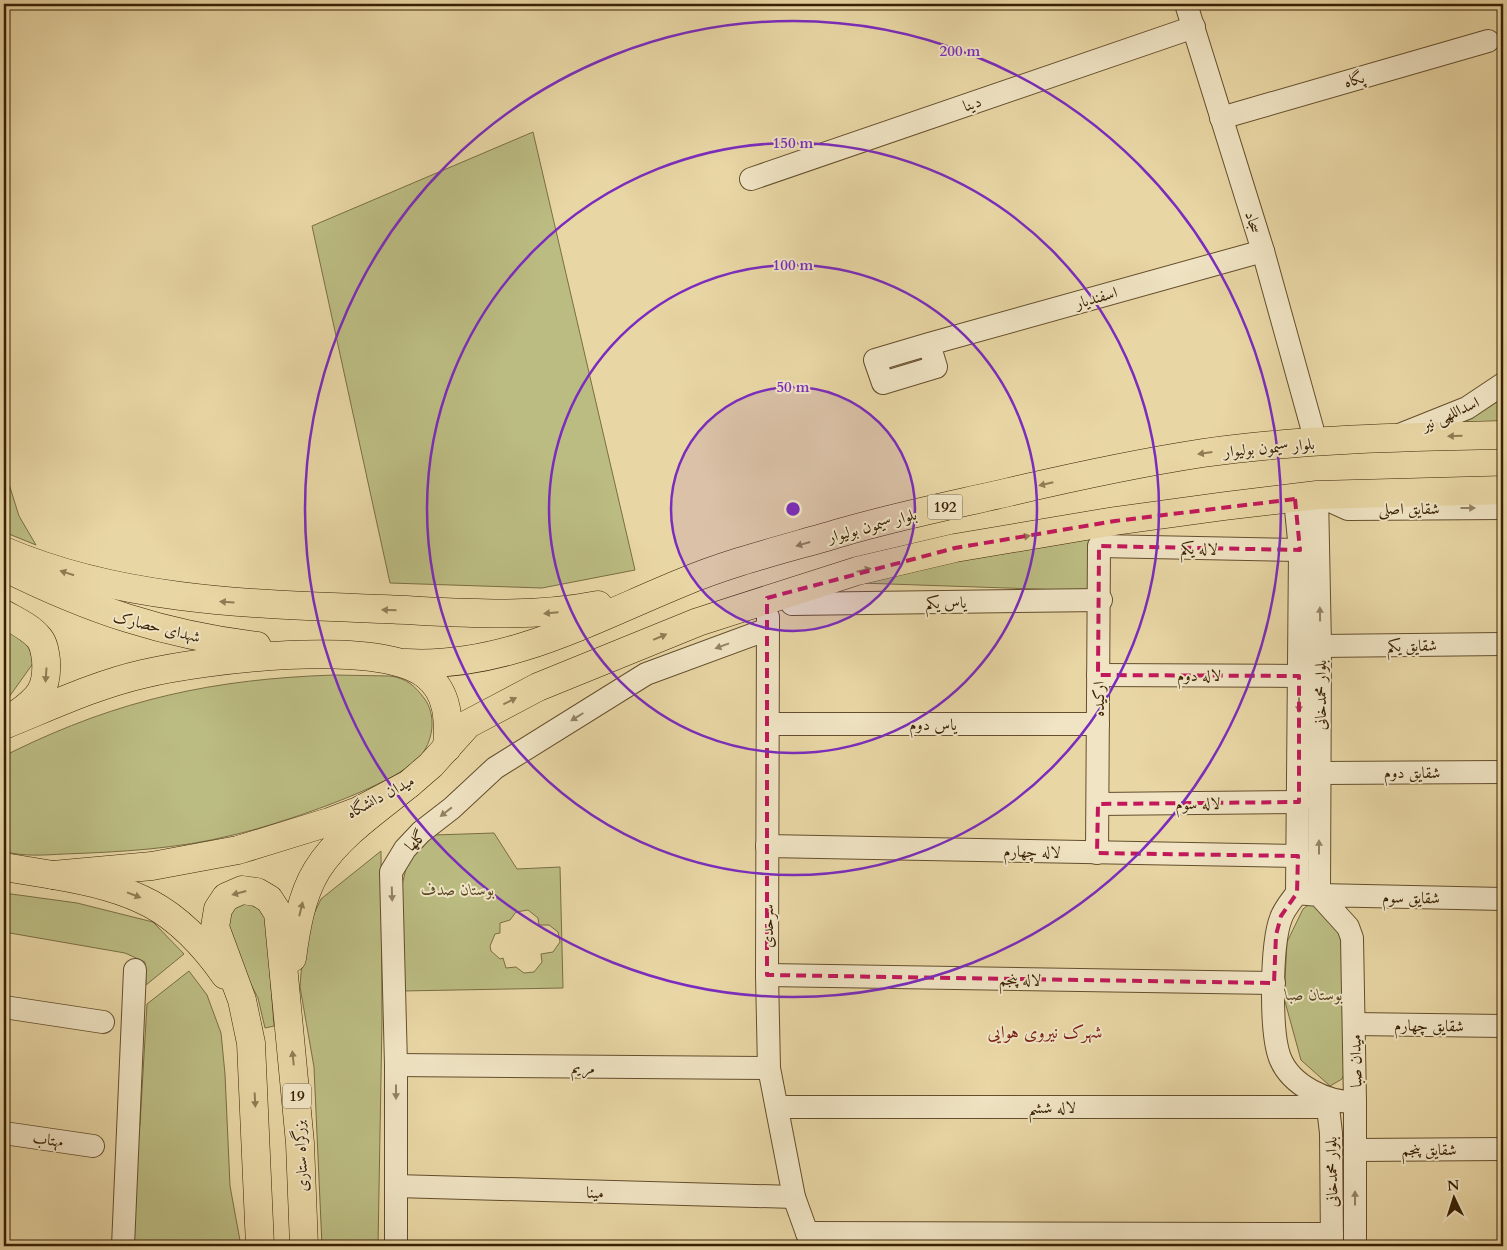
<svg xmlns="http://www.w3.org/2000/svg" width="1507" height="1250" font-family="Cardo,Amiri,serif">
<rect width="100%" height="100%" fill="#e8d6a4"/>
<filter id="stains"><feTurbulence type="fractalNoise" baseFrequency=".004" numOctaves="4"/><feColorMatrix values="0 0 0 0 .2 0 0 0 0 .09 0 0 0 0 .02 0 0 0 .5 -.17"/></filter>
<radialGradient id="worn" r=".72"><stop offset=".6" stop-color="#630" stop-opacity="0"/><stop offset="1" stop-color="#630" stop-opacity=".3"/></radialGradient>
<g fill="#bbbc82" stroke="#7a6e43" fill-rule="evenodd">
<path d="M533,132L635,570L542,588L390,583L312,226Z"/>
<path d="M1503,394V428L1434,427Z"/>
<path d="M4,468L19,516L36,545L4,532Z"/>
<path d="M1093,530L1094,591L860,583Z"/>
<path d="M4,622L25,635L34,662L4,704Z"/>
<path d="M334,675L390,676C406,678 415,686 424,698C436,714 434,738 422,754C400,785 273,826 233,835C178,849 120,852 64,854C45,855 22,857 4,851V757L12,752C120,699 214,679 334,675Z"/>
<path d="M494,833L517,869L560,867L563,988L402,991L398,902L409,856L434,835ZM528,910L538,918L539,925H549L558,932L560,942L553,952L541,954L542,962L534,972L524,973L516,967L506,968L503,958L500,959L491,951L490,946L495,934L500,933V923L510,920L516,912Z"/>
<path d="M381,851L382,1021L378,1246H322L314,1067L300,987L304,935L321,899Z"/>
<path d="M4,893L77,903L153,922L184,954L146,985L145,962L125,953L4,932Z"/>
<path d="M237,900L265,907L274,1026L265,1028L258,998L229,942L224,916Z"/>
<path d="M1311,903L1329,920L1345,941V1071L1342,1079L1330,1086L1301,1060L1284,998L1287,942L1303,909Z"/>
<path d="M189,971L207,995L221,1033L225,1074L230,1186L241,1246H128V1214L140,1124L147,1004Z"/>
</g>
<g fill="none" stroke-linecap="round" stroke-linejoin="round">
<defs>
<g id="minor">
<path d="M1186,4L1263,251L1316,442"/>
<path d="M1221,118L1488,41"/>
<path d="M751,179L1194,27"/>
<path d="M929,344L936,367L883,383L875,360L929,344L1263,251"/>
<path d="M1402,434L1467,408L1503,384"/>
<path d="M1295,499L1300,550L1297,893"/>
<path d="M792,604L1101,600"/>
<path d="M768,617L767,975L769,1068L794,1197L807,1233L817,1246"/>
<path d="M1320,646L1503,644"/>
<path d="M1098,675L1299,676"/>
<path d="M769,724H1098"/>
<path d="M1320,773L1503,772"/>
<path d="M1098,804L1299,802"/>
<path d="M767,846L1298,856"/>
<path d="M1097,853L1099,546L1300,550"/>
<path d="M1319,895L1348,927L1352,938L1355,1102C1328,1103 1291,1086 1280,1058C1270,1032 1271,944 1281,918C1284,909 1292,900 1297,893L1319,895L1503,899"/>
<path d="M1319,895L1320,646L1317,495L1348,509L1503,508"/>
<path d="M767,975L1274,983"/>
<path d="M4,1007L103,1022"/>
<path d="M1354,1024L1503,1026"/>
<path d="M396,1065L769,1068"/>
<path d="M1327,1099L1331,1133L1332,1246"/>
<path d="M1355,1102V1246"/>
<path d="M777,1107H1328"/>
<path d="M4,1133L93,1146"/>
<path d="M1355,1150L1503,1149"/>
<path d="M396,1186L794,1197"/>
<path d="M807,1233L1332,1234"/>
<path d="M123,1246L135,970"/>
<path d="M396,1246V1065L391,872L405,849L421,832L452,808L495,768L646,674L768,629"/>
</g>
<g id="major">
<path d="M4,551C124,602 254,604 383,609C455,612 527,619 598,605"/>
<path d="M6,568C91,610 162,634 257,646"/>
<path d="M4,614C16,621 30,627 39,638C44,644 45,652 46,660C48,689 39,698 17,714"/>
<path d="M406,663C504,669 593,619 681,583C733,561 789,548 843,532C898,516 953,505 1009,492C1073,477 1138,463 1203,453C1303,439 1403,437 1503,435"/>
<path d="M4,725C49,707 95,685 143,674C202,660 378,637 426,675C449,693 449,721 447,748"/>
<path d="M4,867L53,875L152,866L238,850L329,822L358,811L409,784L431,765L468,724L538,687L698,622L857,571L955,548L1115,521L1225,506L1317,495L1503,490"/>
</g>
<g id="highway">
<path d="M53,875C134,889 176,905 225,975"/>
<path d="M292,958C296,929 301,896 317,870C339,835 377,810 409,784"/>
<path d="M260,1246L251,1043L242,1000L215,927L218,909L226,897L242,890L257,892L269,899L278,913L300,1143L304,1246"/>
</g>
</defs>
<use href="#minor" stroke="#644e2c" stroke-width="24"/>
<use href="#major" stroke="#382104" stroke-width="29"/>
<use href="#highway" stroke="#382104" stroke-width="29"/>
<use href="#minor" stroke="#f0e4c4" stroke-width="22"/>
<use href="#major" stroke="#e8d6a4" stroke-width="28"/>
<use href="#highway" stroke="#e8d6a4" stroke-width="28"/>
</g>
<defs><path id="oneway-solid" d="M-6-.8H1V-3.2L6.5 0L1 3.2V.8H-6Z" transform="scale(1.25)"/></defs>
<g fill="#907c54">
<use href="#oneway-solid" transform="translate(1455 436) rotate(179)"/>
<use href="#oneway-solid" transform="translate(1205 453) rotate(172)"/>
<use href="#oneway-solid" transform="translate(1046 484) rotate(167)"/>
<use href="#oneway-solid" transform="translate(1023 537) rotate(-10)"/>
<use href="#oneway-solid" transform="translate(803 544) rotate(164)"/>
<use href="#oneway-solid" transform="translate(864 570) rotate(-13)"/>
<use href="#oneway-solid" transform="translate(67 573) rotate(-162)"/>
<use href="#oneway-solid" transform="translate(227 602) rotate(-176)"/>
<use href="#oneway-solid" transform="translate(389 610) rotate(-178)"/>
<use href="#oneway-solid" transform="translate(551 613) rotate(175)"/>
<use href="#oneway-solid" transform="translate(660 637) rotate(-23)"/>
<use href="#oneway-solid" transform="translate(46 675) rotate(94)"/>
<use href="#oneway-solid" transform="translate(510 701) rotate(-27)"/>
<use href="#oneway-solid" transform="translate(239 893) rotate(165)"/>
<use href="#oneway-solid" transform="translate(134 895) rotate(21)"/>
<use href="#oneway-solid" transform="translate(301 909) rotate(-76)"/>
<use href="#oneway-solid" transform="translate(293 1058) rotate(-96)"/>
<use href="#oneway-solid" transform="translate(255 1100) rotate(87)"/>
</g>
<g fill="#948264">
<use href="#oneway-solid" transform="translate(1468 508)"/>
<use href="#oneway-solid" transform="translate(1320 614) rotate(-91)"/>
<use href="#oneway-solid" transform="translate(722 646) rotate(160)"/>
<use href="#oneway-solid" transform="translate(1299 705) rotate(90)"/>
<use href="#oneway-solid" transform="translate(577 717) rotate(148)"/>
<use href="#oneway-solid" transform="translate(446 812) rotate(142)"/>
<use href="#oneway-solid" transform="translate(1319 847) rotate(-90)"/>
<use href="#oneway-solid" transform="translate(392 894) rotate(88)"/>
<use href="#oneway-solid" transform="translate(396 1092) rotate(90)"/>
<use href="#oneway-solid" transform="translate(1355 1198) rotate(-90)"/>
</g>
<path fill="none" stroke="#c2185b" stroke-width="4" stroke-dasharray="10 6" stroke-linejoin="round" d="M1295,499L1300,550L1099,546L1098,675L1299,676V802L1098,804L1097,853L1298,856L1297,893L1281,916L1276,935L1274,983L767,975V598L955,548L1115,521Z"/>
<circle cx="793" cy="509" r="122" fill="#7b2cbf" fill-opacity=".12"/>
<g fill="none" stroke="#7b2cbf" stroke-width="2.5">
<circle cx="793" cy="509" r="122"/>
<circle cx="793" cy="509" r="244"/>
<circle cx="793" cy="509" r="366"/>
<circle cx="793" cy="509" r="488"/>
</g>
<g text-anchor="middle" stroke-width="4" stroke-linejoin="round" paint-order="stroke">
<g fill="#f0e4c4" stroke="#6f5c3e" stroke-width="1">
<rect x="927.5" y="494.5" width="35" height="25" rx="4"/>
<rect x="283" y="1083.5" width="28" height="25" rx="4"/>
</g>
<g font-size="15" font-weight="bold" fill="#382104">
<text x="945" y="512">192</text>
<text x="297" y="1101">19</text>
</g>
<g font-size="16" fill="#382104" stroke="#f0e4c4">
<text transform="translate(1354 79) rotate(-16)" y="6">پگاه</text>
<text transform="translate(972 103) rotate(-19)" y="6">دینا</text>
<text transform="translate(1254 222) rotate(73)" y="6">سجاد</text>
<text transform="translate(1096 297) rotate(-16)" y="6">اسفندیار</text>
<text transform="translate(1450 413) rotate(-24)" y="6">اسداللهی نیر</text>
<text transform="translate(1269 447) rotate(-5)" y="6">بلوار سیمون بولیوار</text>
<text x="1409" y="514">شقایق اصلی</text>
<text transform="translate(872 525) rotate(-15)" y="6">بلوار سیمون بولیوار</text>
<text transform="translate(1199 548) rotate(1)" y="6">لاله یکم</text>
<text transform="translate(946 602) rotate(-1)" y="6">یاس یکم</text>
<text transform="translate(157 626) rotate(14)" y="6">شهدای حصارک</text>
<text transform="translate(1412 645) rotate(-1)" y="6">شقایق یکم</text>
<text x="1199" y="681">لاله دوم</text>
<text transform="translate(1320 695) rotate(-90)" y="6">بلوار محمدخانی</text>
<text transform="translate(1098 699) rotate(-90)" y="6">ارکیده</text>
<text x="933" y="730">یاس دوم</text>
<text x="1412" y="778">شقایق دوم</text>
<text transform="translate(380 796) rotate(-28)" y="6">میدان دانشگاه</text>
<text transform="translate(1198 803) rotate(-1)" y="6">لاله سوم</text>
<text transform="translate(415 840) rotate(-46)" y="6">گلها</text>
<text transform="translate(1032 851) rotate(1)" y="6">لاله چهارم</text>
<text transform="translate(1411 897) rotate(1)" y="6">شقایق سوم</text>
<text transform="translate(767 926) rotate(-90)" y="6">سرحدی</text>
<text transform="translate(1020 979) rotate(1)" y="6">لاله پنجم</text>
<text transform="translate(1429 1025) rotate(1)" y="6">شقایق چهارم</text>
<text transform="translate(1355 1061) rotate(-91)" y="6">میدان صبا</text>
<text x="583" y="1073">مریم</text>
<text x="1052" y="1113">لاله ششم</text>
<text transform="translate(48 1139) rotate(8)" y="6">مهتاب</text>
<text x="1429" y="1155">شقایق پنجم</text>
<text transform="translate(300 1156) rotate(-93)" y="6">بزرگراه ستاری</text>
<text transform="translate(1331 1172) rotate(-91)" y="6">بلوار محمدخانی</text>
<text transform="translate(595 1192) rotate(2)" y="6">مینا</text>
</g>
<g font-size="16" font-style="italic" fill="#594824" stroke="#f0e4c4">
<text x="458" y="895">بوستان صدف</text>
<text x="1314" y="1000">بوستان صبا</text>
</g>
<g font-size="18" fill="#7a1f14" stroke="#f0e4c4">
<text x="1045" y="1038">شهرک نیروی هوایی</text>
</g>
</g>
<circle cx="793" cy="509" r="8" fill="#7b2cbf" stroke="#f0e4c4" stroke-width="2.5"/>
<g font-size="15" text-anchor="middle" font-weight="bold" fill="#7b2cbf" stroke="#f0e4c4" stroke-width="4" stroke-linejoin="round" paint-order="stroke">
<text x="960" y="56">200 m</text>
<text x="793" y="148">150 m</text>
<text x="793" y="270">100 m</text>
<text x="793" y="392">50 m</text>
</g>
<rect width="1507" height="1250" fill="none" stroke="#e8d6a4" stroke-width="20"/>
<rect x="5" y="5" width="1497" height="1240" fill="none" stroke="#382104" stroke-width="2.5"/>
<rect x="10" y="10" width="1487" height="1230" fill="none" stroke="#382104"/>
<g transform="translate(1454 1198) rotate(356)" stroke="#f0e4c4" stroke-width="4" paint-order="stroke">
<path d="M0-4L9 19L0 12L-9 19Z" fill="#382104"/>
<text y="-8" font-size="14" font-weight="bold" text-anchor="middle" fill="#382104">N</text>
</g>
<rect width="100%" height="100%" filter="url(#stains)"/>
<rect width="100%" height="100%" fill="url(#worn)"/>
</svg>
